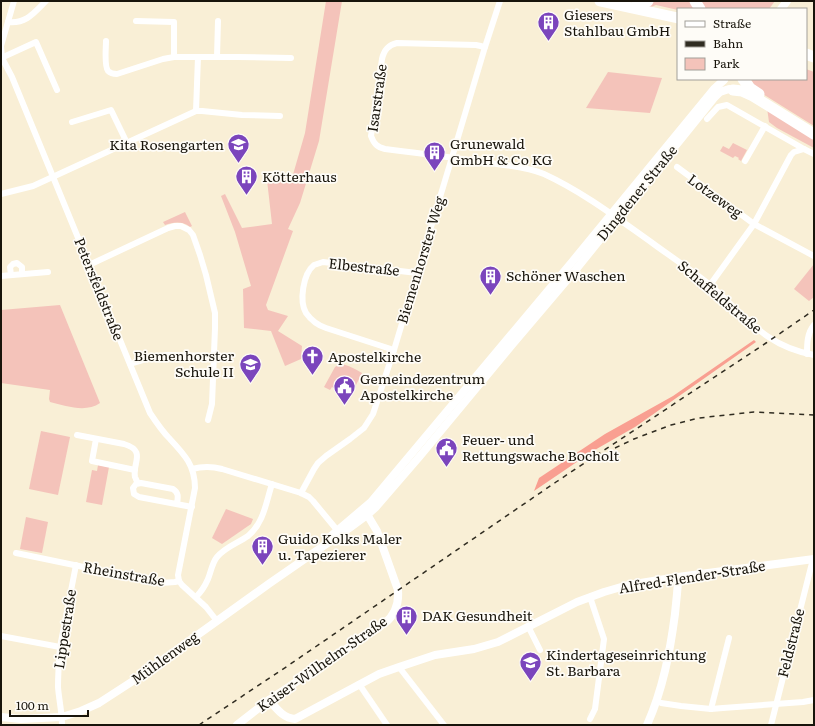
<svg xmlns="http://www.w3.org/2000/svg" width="815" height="726" font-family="Literata,serif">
<rect width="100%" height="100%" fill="#f9efd6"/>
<g fill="#f4c3ba">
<path d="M326,1H342L319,141L300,203L288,229L293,231L266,305L268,310L288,316L278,331L302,346L301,359L285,366L271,331L244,328L243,289L251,286L235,232L221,196L225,194L242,228L272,224L267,180L292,178L305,133Z"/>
<path d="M658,1H692L697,9H678V10L656,5L651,7L643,5Z"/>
<path d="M699,1H775L769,9H705Z"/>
<path d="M806,69L814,72V126L753,88V83L751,79H806Z"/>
<path d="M608,72L662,78L650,113L586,108Z"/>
<path d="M767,108L814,136V148L777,128L769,122Z"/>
<path d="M733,143L747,150L741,161L738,159L739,158L735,156L733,158L720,151L723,146L729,149Z"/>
<path d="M185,212L192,226L190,227C182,221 174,222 165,225L163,222Z"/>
<path d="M814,264V297L809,301L794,289Z"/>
<path d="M60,305L100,403C86,413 66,406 50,402L49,399L50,390L1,383V310Z"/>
<path d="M340,364C349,365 355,369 362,373L350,397L332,387L330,390L324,387L335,367Z"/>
<path d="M41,431L70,437L58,495L29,489Z"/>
<path d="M98,465L109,467L102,505L86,502L92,470L97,471Z"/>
<path d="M226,509L253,519L251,524L222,544L212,538Z"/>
<path d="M26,517L48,522L42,553L20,549Z"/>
</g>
<path fill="#f99f91" d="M754,340L756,342L635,427L593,451L534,491L539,478L605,434L673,396Z"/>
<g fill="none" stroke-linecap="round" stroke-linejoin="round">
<g stroke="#fff" stroke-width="6">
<path d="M14,1L1,46L2,58L12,77L150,413C156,422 162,431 169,438C184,454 195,465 195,488L178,575L179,581"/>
<path d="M136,21L174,22V57"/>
<path d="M8,22C26,24 34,13 46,1"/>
<path d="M106,41C106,48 104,66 108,71C111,74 114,74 117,74L163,59L174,57H237L291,58"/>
<path d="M485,47L476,45L397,43C388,45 384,50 382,59L371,136C374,144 377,147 385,149C417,153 449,157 482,162C502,165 525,166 544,174C583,192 617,218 651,242C671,257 692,270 710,285C746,316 764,346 814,355"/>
<path d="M217,57L218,21"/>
<path d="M1,58L36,42L57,90"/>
<path d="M196,111L198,57"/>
<path d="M707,119L718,107L727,105L804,149"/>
<path d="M72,122L111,110L127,143"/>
<path d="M745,161L765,126"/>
<path d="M677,167L754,224L814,256"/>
<path d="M1,194L33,186L196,111H202L242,115L280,116"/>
<path d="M89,265L168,228L175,226H181L189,230L193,235L200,255L206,275L215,313V328L212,404L208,420"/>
<path d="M11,275L10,267L13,264L17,263L22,267V274"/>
<path d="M1,276L48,272"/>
<path d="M710,285L754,224L791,155L794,152L804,149L814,154"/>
<path d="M394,350L326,328C317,325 311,320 306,313C299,301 303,274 314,265C317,264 320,263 323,262L417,273"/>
<path d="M807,354C807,344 807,333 814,325"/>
<path d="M130,364L150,358L166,355L214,356"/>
<path d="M77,435L124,444C147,451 132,463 135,477C136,479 137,482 138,483"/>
<path d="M96,439L92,461L135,470"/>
<path d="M192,469C203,466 211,466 222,469L301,493L309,497L313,501L337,530"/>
<path d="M301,493L314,469L318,463L326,456L350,439L364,428L373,414L394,350L453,154L485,47L500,1"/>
<path d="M177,504C178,497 179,493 173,489L141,483L136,484L133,488L134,494L139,497L192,507"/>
<path d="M16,553L161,583L175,582L179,581"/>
<path d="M179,581L182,585L206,607L217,621"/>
<path d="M196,597C201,592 205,586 208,579C211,572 212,563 217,557C225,547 238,543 248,536C264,523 266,502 272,484"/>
<path d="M528,626L540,650"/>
<path d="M1,636L60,647"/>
<path d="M399,667L444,725"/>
<path d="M359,684L387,725"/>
<path d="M661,703L681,706L711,709L723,708L803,702L814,700"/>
<path d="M711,709L729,638"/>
<path d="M590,719L595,709L604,639L590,597"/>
<path d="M62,725C62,712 59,700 58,687C58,674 59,660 60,647L76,565"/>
<path d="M771,725L813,559"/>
</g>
<g stroke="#fff" stroke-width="8">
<path d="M781,9L787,1"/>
<path d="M331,536L371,502L572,262L714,89L724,80"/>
<path d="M269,700C277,709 283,718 295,719L379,674L399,667L435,655L474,649L498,642L577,602L604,592L628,585L678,577L814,559"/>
<path d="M1,717L21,719L62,717L81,711L99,703L136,679L270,583L348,529L367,515L376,507L420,456L511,346L573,273L714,98L720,92L729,89"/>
<path d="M237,725L269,700L385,623C396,614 399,603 398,590L377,531L365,511"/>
<path d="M647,725C663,689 670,652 675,614C676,602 678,589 678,577"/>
</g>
<g stroke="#fff" stroke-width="11">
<path d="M600,1L655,13L678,18"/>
<path d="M637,1H648"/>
<path d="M695,1L700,9"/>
<path d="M806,54L814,57"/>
<path d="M743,79L750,88L759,94"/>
<path d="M733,90L742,91L753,96L814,134"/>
</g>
<g stroke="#302c21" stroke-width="1.5" stroke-dasharray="5 5" stroke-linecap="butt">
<path d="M615,448L634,439L671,425L699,418L754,412L814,415"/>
<path d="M199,725L289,665L556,482L766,343L814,310"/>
</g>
</g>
<defs>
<symbol id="building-pin" viewBox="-11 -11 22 30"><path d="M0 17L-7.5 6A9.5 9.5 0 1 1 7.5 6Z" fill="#7b45bc" stroke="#fefcf7"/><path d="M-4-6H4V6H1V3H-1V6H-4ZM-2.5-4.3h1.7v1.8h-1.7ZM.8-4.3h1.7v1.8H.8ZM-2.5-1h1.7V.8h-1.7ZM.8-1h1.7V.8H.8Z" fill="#fff"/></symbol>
<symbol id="school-pin" viewBox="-11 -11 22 30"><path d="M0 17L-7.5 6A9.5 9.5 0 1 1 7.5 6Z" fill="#7b45bc" stroke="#fefcf7"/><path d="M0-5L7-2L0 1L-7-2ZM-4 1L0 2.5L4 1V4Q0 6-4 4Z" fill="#fff"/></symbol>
<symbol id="church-pin" viewBox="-11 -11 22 30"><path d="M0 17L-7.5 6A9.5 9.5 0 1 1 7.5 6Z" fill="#7b45bc" stroke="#fefcf7"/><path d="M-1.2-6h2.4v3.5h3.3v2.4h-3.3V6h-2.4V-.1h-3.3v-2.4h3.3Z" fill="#fff"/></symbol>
<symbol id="civic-pin" viewBox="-11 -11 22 30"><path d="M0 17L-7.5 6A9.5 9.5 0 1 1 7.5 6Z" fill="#7b45bc" stroke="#fefcf7"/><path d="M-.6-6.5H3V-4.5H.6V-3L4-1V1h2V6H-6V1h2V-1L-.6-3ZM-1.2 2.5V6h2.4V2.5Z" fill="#fff"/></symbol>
</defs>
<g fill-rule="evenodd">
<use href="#building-pin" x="536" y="10" width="25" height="34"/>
<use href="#school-pin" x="226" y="132" width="25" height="34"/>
<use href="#building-pin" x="422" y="140" width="25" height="34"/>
<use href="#building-pin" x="234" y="164" width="25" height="34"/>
<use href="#building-pin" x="478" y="264" width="25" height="34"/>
<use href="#church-pin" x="300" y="344" width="25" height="34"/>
<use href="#school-pin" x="238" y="352" width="25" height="34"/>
<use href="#civic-pin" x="332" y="374" width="25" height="34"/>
<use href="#civic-pin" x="434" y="436" width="25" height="34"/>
<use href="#building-pin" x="250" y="534" width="25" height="34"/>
<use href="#building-pin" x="394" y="604" width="25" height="34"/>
<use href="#school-pin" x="518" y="650" width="25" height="34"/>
</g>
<g text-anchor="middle" stroke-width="3.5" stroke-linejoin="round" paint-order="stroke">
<g font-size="14" fill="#18140b" stroke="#fefcf7" text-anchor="start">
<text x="564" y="20">Giesers<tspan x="564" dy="16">Stahlbau GmbH</tspan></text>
<text x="450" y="149">Grunewald<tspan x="450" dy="16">GmbH &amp; Co KG</tspan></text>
<text x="224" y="150" text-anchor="end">Kita Rosengarten</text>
<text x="262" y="182">Kötterhaus</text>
<text x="506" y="281">Schöner Waschen</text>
<text x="234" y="361" text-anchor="end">Biemenhorster<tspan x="234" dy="16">Schule II</tspan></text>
<text x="328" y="362">Apostelkirche</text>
<text x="360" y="384">Gemeindezentrum<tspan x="360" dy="16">Apostelkirche</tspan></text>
<text x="462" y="445">Feuer- und<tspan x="462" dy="16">Rettungswache Bocholt</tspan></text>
<text x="278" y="544">Guido Kolks Maler<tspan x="278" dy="16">u. Tapezierer</tspan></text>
<text x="422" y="621">DAK Gesundheit</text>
<text x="546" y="660">Kindertageseinrichtung<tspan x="546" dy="16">St. Barbara</tspan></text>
</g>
<g font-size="14" fill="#18140b" stroke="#fefcf7">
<text transform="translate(377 98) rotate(-82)" y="5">Isarstraße</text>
<text transform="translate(637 193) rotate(-51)" y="5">Dingdener Straße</text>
<text transform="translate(715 196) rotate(36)" y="5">Lotzeweg</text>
<text transform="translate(421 260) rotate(-73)" y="5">Biemenhorster Weg</text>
<text transform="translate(364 267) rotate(6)" y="5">Elbestraße</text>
<text transform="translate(99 289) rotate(68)" y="5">Petersfeldstraße</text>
<text transform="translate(720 297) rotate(40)" y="5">Schaffeldstraße</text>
<text transform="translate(124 574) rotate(10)" y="5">Rheinstraße</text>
<text transform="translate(692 577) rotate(-9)" y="5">Alfred-Flender-Straße</text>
<text transform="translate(65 629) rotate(-81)" y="5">Lippestraße</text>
<text transform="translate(791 643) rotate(-76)" y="5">Feldstraße</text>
<text transform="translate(165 658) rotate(-36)" y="5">Mühlenweg</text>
<text transform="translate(322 664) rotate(-35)" y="5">Kaiser-Wilhelm-Straße</text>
</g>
</g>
<rect width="815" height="726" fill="none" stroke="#18140b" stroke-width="4"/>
<rect x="677" y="8" width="130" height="72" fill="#fefcf7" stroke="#a29f99"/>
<rect x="685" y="21" width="20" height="6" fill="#ffffff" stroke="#a29f99"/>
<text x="713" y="28" font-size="12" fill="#18140b">Straße</text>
<rect x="685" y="41" width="20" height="6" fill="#302c21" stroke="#a29f99"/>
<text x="713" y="48" font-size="12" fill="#18140b">Bahn</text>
<rect x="685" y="58" width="20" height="12" fill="#f4c3ba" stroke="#a29f99"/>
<text x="713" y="68" font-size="12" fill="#18140b">Park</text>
<path d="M10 710v6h78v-6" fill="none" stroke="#18140b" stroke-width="2"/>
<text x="16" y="710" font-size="12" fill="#18140b" stroke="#fefcf7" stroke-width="3" paint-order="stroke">100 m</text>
</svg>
